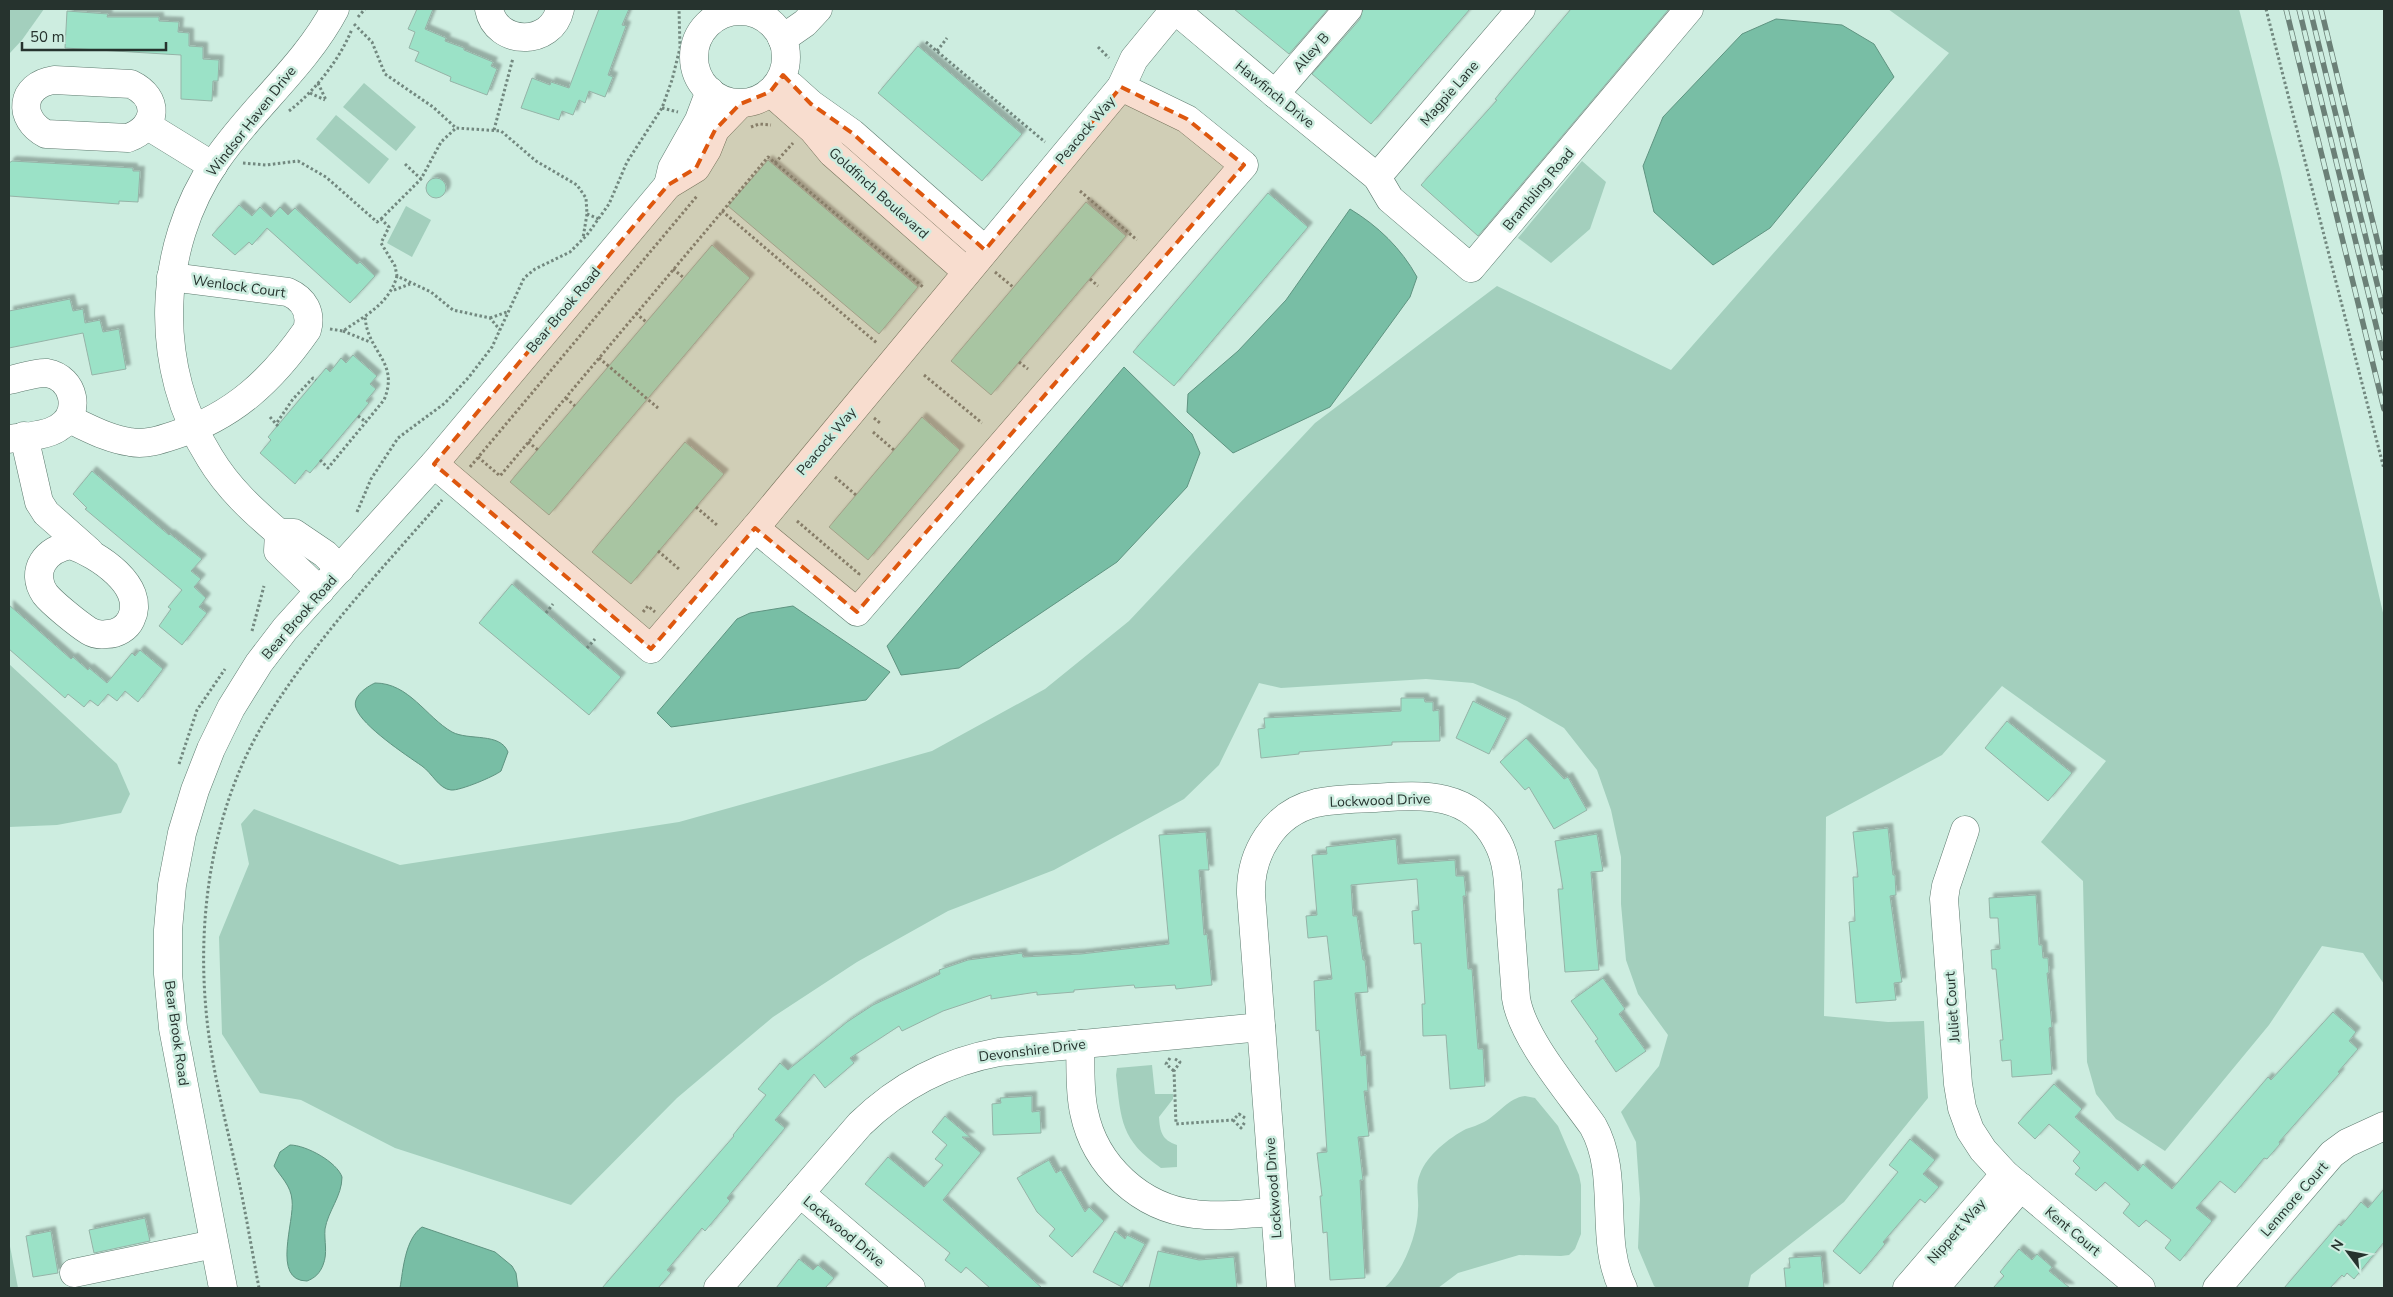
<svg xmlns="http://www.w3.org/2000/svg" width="2393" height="1297" font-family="'Nunito Sans',sans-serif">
<defs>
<filter id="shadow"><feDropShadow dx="4.5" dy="-4.5" stdDeviation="1" flood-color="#0004"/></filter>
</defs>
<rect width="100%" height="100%" fill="#cdede0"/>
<g fill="#a3cfbd">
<path d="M9,9H44L22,40L9,54Z"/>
<path d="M1888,9H2239L2280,169L2384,617V984L2363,953L2322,946L2269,1025L2165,1151L2116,1119L2096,1094L2087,1062L2083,881L2041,842L2106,761L2002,686L1942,755L1826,817L1824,1016L1888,1022L1924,1021L1928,1098L1844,1202L1751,1275L1748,1288H1657L1654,1286L1638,1248L1640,1199L1636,1142L1621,1112L1659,1066L1668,1035L1638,994L1626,960L1621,904V857L1611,810L1597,770L1564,728L1517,701L1473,683L1426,679L1281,688L1259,683L1219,765L1184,799L1054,870L948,911L857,962L773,1017L677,1098L571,1205L395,1148L301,1100L260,1093L222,1034L219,937L249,864L241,824L254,809L400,865L679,822L932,751L1045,689L1129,621L1315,423L1497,286L1671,370L1949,53Z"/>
<path d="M364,83L416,127L396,151L343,107Z"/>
<path d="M336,115L389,159L369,184L316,139Z"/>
<path d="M1582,161L1606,182L1590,229L1551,263L1518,238Z"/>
<path d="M406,206L431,220L412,257L387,243Z"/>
<path d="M9,664L117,764L130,794L121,813L57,825L9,827Z"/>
<path d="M1152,1065L1155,1094H1173V1099L1159,1117C1160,1132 1162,1140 1177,1145V1167L1161,1168C1121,1140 1121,1121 1116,1075L1117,1068Z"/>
<path d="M1525,1096L1535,1098L1558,1126L1579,1175L1581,1185V1234L1575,1249L1569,1255L1561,1256L1519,1255L1458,1273L1438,1288H1384C1403,1273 1418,1233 1418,1209C1419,1198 1415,1185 1420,1174C1427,1155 1449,1138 1466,1129C1472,1127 1478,1125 1484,1122C1499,1114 1508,1098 1525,1096Z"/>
<path d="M9,1241L18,1288H9Z"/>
</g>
<g fill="#78bea5" stroke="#5f9481">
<path d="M1776,19L1842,25L1874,44L1894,77L1770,228L1713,265L1654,212L1643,166L1663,117L1742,34Z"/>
<path d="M1350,209C1378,226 1401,248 1417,277L1410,297L1330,407L1233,453L1187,412L1188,394L1238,351L1286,300Z"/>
<path d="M1124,367L1192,434L1200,453L1187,487L1117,562L959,668L901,675L887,646Z"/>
<path d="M793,606L890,672L866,700L671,727L657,713L737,619L750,613Z"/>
<path d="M375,683C409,683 426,717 452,732C469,741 500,732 508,752L501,771C495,776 460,791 451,790C439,789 432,773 422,766C406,755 362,726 356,708C352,697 366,687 375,683Z"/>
<path d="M290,1145C306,1145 337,1162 342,1177C342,1196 328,1211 325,1229C324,1241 328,1253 323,1265C320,1273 315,1278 307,1281C271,1281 295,1221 292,1200C291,1186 281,1177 274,1166L280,1152Z"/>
<path d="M422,1227L495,1252L512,1266L516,1273L518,1288H400C403,1270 405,1239 422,1227Z"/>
</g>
<g fill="#9be2c7" stroke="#95b3a7" filter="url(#shadow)">
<path d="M417,9H433L425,29L446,38L445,41L464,48V50L493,62L491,66L497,69L487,95L450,81L451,77L415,61L419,52L409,48L415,32L408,29Z"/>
<path d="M599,9H629L622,25L626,26L608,75L613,77L605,97L589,91L585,103L579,100L573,115L562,111L559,120L521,108L532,78L550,85L551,82L569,88Z"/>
<path d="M1234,9H1328L1289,54Z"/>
<path d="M1363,9H1470L1371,124L1312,74L1360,19Z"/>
<path d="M1571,9H1669L1478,236L1421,185L1497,100L1495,99Z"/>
<path d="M67,11L108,14L107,17H159V21L179,22L178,32L189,33V46L203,47V59L219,60L218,81H213L212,101L181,99V55L65,48Z"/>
<path d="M918,46L1022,134L982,181L878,93Z"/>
<path d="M768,160L918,287L879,334L728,206Z"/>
<path d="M12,161L133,168V171H140L138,202L119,201V204L9,196V163Z"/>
<circle cx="436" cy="188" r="10"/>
<path d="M1268,193L1308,227L1174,386L1133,352Z"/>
<path d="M1086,202L1126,236L991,395L951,361Z"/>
<path d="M239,205L252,216L260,207L271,217L280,207L288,215L295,208L357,264L360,262L375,276L350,303L267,228L252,245L249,242L235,255L212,235Z"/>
<path d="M712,245L750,278L549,515L510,482Z"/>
<path d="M70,299L73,311L83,309L85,323L100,320L103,332L119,329L126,369L92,375L83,333L9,348V311Z"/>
<path d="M353,355L377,376L370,384L376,389L366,401L369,403L358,416L310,473L306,470L295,484L260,453L271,440L268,437L326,368L330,372L341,358L346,363Z"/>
<path d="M922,417L960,450L868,560L829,527Z"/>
<path d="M685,442L724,474L631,584L592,552Z"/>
<path d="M92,471L169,535L170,534L202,559L191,571L201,579L194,587L206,598L199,607L207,613L182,645L159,626L171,609L168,607L182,590L85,509L87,508L73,494Z"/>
<path d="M512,584L621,677L589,715L479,623Z"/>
<path d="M9,605L71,659L73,657L88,670L89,668L107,683L132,653L135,656L140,650L163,669L138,702L125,691L117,701L108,694L98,706L90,700L84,707L68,694L65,698L9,649Z"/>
<path d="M1401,698H1424L1425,702H1433V711L1439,710L1440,741L1392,742V745L1299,752V754L1261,758L1258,729L1265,728L1264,718L1401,711Z"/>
<path d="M1473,701L1507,718L1489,754L1456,738Z"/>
<path d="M2007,721L2072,773L2048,801L1985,748Z"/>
<path d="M1526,738L1564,779L1568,777L1587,810L1554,829L1529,787L1525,790L1500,762Z"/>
<path d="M1888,828L1893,875H1895L1896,895L1890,896L1902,982L1894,983L1896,1000L1856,1003L1849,922L1855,921L1853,877H1858L1853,832Z"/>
<path d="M1206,832L1209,870H1199L1204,935L1207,934L1212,985L1176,989L1175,985L1135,988L1134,985L1074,990V992L1037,995V992L991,999V995L943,1011L902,1031L899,1026L850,1058L854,1063L825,1088L814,1074L775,1120L785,1128L727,1198L730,1201L705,1231L702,1228L667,1270L671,1273L658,1288H602L734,1136L733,1135L766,1095L758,1089L780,1063L788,1070L847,1022L873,1005L940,974L939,970L968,960L1022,953L1023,957L1081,954L1169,944L1159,835Z"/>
<path d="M1597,834L1603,871L1591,872L1599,970L1565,972L1558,889H1563L1555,841Z"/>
<path d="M1396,839L1398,864L1455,860L1456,876H1464L1466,896H1463L1468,969H1472L1478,1049H1483L1485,1086L1450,1089L1446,1035L1423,1036L1422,1004H1425L1421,943L1414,944L1412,911L1419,910L1417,879L1351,885L1353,916H1357L1363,960H1365L1368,992L1355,993L1361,1056L1366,1055L1368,1091H1364L1369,1136L1358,1137L1363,1180H1360L1365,1278L1330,1280L1327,1232L1323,1233L1320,1196H1322L1317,1153L1327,1152L1319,1030L1316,1031L1314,981L1332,979L1327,936L1308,938L1306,916L1317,915L1312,855L1327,854L1326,847Z"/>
<path d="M2036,895L2039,945H2042L2043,958H2048L2049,973H2047L2052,1027L2049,1028L2052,1074L2012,1077L2011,1060L2002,1061L2000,1040H2003L1996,969H1992L1991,950L2000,949L1998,918H1990L1989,898Z"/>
<path d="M1603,978L1625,1009L1619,1014L1646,1051L1616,1072L1595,1041L1598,1039L1571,1001Z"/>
<path d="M2333,1012L2356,1032L2349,1041L2358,1049L2338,1072L2340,1073L2279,1142L2280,1144L2267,1159L2264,1158L2235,1193L2220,1181L2196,1208L2212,1221L2180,1261L2165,1248L2171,1240L2146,1220L2139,1227L2123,1213L2130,1204L2105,1182L2096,1191L2075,1174L2080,1168L2073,1161L2080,1152L2049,1124L2035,1139L2018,1123L2054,1084L2082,1109L2075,1117L2138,1171L2143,1164L2172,1189L2268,1077L2271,1080Z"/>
<path d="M1032,1096V1112L1040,1111L1041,1133L993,1135L992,1104L1001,1103L1000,1098Z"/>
<path d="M945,1116L970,1137H962L981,1153L943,1200L1042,1288H990L966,1267L961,1273L945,1260L950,1253L865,1184L888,1157L924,1187L943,1165L935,1159L947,1145L932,1132Z"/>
<path d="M1910,1139L1935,1160L1923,1174L1939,1187L1925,1203L1920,1199L1883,1242L1885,1244L1860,1274L1833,1251L1898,1172L1889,1165Z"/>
<path d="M1049,1160L1056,1173L1061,1170L1085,1212L1089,1207L1104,1221L1072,1257L1049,1236L1055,1229L1037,1212L1017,1178Z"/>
<path d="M2384,1189V1242L2354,1279L2347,1273L2344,1277L2342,1275L2330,1288H2284L2339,1224L2341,1226L2361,1202L2368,1208Z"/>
<path d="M145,1218L150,1241L94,1253L89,1230Z"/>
<path d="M51,1231L58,1273L33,1277L26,1236Z"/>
<path d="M1115,1231L1125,1239L1127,1235L1145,1244L1122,1287L1093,1272Z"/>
<path d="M2019,1249L2032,1260L2037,1254L2052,1267L2049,1271L2070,1288H1993L2004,1276L2000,1272Z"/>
<path d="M1158,1251L1199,1260L1234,1257L1237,1288H1149Z"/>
<path d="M1821,1256L1824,1288H1786L1784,1268H1790L1789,1258Z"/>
<path d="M799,1259L813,1270L818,1265L834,1278L825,1288H776Z"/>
</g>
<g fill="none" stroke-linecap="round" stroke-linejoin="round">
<defs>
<g id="minor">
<path d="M335,9C305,66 252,108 216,161C156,249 153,368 210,458C228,488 253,511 279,533H294L325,554L340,569"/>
<path d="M489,9C496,46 552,47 560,9"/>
<path d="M1174,9L1275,94L1377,177L1390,199L1471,268L1689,9"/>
<circle cx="740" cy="57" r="46"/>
<path d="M782,39L805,23L818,9"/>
<path d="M54,80L131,84C160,98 158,127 128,138L46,134C17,119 20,85 54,80Z"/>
<path d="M791,86L811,104L852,133L985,250"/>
<path d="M770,92L813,130L832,153L967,272"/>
<path d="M1275,94L1348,9"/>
<path d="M148,126L213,166"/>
<path d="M1377,177L1521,9"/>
<path d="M668,185L672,168L699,120L710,91"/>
<path d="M9,380C20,378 36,372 47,373C75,378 82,414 58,428C46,436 23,437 9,439"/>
<path d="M69,419C89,428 108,439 130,442C145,445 160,440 175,435C234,416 272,380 307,330C312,313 304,299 288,292L171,277"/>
<path d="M24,436L39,502L46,513L89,551"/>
<path d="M434,464L651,649L755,528L1121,87L1134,59L1175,9"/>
<path d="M755,528L857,612L1244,165L1187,119L1121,87"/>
<path d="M279,533L278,551L320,591"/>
<path d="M71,545C97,554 147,586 131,619C127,628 117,634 107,634C101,635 94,634 89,631C78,624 52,603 45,594C29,570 47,549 71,545Z"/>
<path d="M1965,830L1946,886L1944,899L1958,1084L1962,1108L1970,1130L1983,1150L2005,1174L2141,1288"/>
<path d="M1080,1044C1081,1066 1079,1090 1084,1112C1095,1166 1141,1208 1195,1214C1221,1218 1249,1213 1275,1212"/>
<path d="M800,1193L911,1288"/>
<path d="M74,1273L214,1244"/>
<path d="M223,1288L173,1028L168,974V930L172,885L182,833L195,790L211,749L231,708L259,663L285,629L434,464L668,185L696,168L707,150L715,130L740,104"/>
<path d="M718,1288L860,1124C899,1086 945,1062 999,1052L1261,1027"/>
<path d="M1281,1288L1251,894C1250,853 1274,813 1316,803C1335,799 1354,799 1373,798C1421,795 1470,790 1497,841C1510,864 1508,892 1510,919C1512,945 1514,972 1516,998C1522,1038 1569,1092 1593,1126C1621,1176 1598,1239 1623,1288"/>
<path d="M1907,1288L2005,1174"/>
<path d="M1935,1288L2021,1187"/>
<path d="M2217,1288L2332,1154L2347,1143L2384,1126"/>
</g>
</defs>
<use href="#minor" stroke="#5e7b6f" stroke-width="29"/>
<g stroke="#72887f" stroke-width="3" stroke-dasharray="2.5 2.5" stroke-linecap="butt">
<path d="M2266,9L2384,469"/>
<path d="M358,17L365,9"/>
<path d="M354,24L372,42L385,74L433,107L456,128L501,131L536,161L577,185L586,198L587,214L583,238"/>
<path d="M926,42L1045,142"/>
<path d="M1098,47L1109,58"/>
<path d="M937,51L947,38"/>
<path d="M318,83L326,100"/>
<path d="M310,93L325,100"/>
<path d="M662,108L678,112"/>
<path d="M289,111C315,91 340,59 352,29"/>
<path d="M751,127L759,124L771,125"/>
<path d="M494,130L513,58"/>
<path d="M243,163L266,165L298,161L326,177L377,222L381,219L389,227L381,243L395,266L397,276L431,292L453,310L490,318L500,330"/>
<path d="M775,163L793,143"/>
<path d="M405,164L421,179"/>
<path d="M1080,191L1137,240"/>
<path d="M722,211L878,344"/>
<path d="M587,214L599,219"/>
<path d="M381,219L421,179L441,142L456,128"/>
<path d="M673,269L684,278"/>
<path d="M995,272L1013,287"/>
<path d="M1090,279L1098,286"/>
<path d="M394,290L410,284"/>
<path d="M636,313L646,322"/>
<path d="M490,318L507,312"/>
<path d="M330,329L343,331C366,315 389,304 397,276"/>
<path d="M343,331L370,342"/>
<path d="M599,358L658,408"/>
<path d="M1019,362L1028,369"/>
<path d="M924,375L982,423"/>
<path d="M566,398L575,406"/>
<path d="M358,416L366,422"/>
<path d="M270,417L276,424"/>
<path d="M874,418L880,423"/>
<path d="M278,426L276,424L293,399L313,378L316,380"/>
<path d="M873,432L894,450"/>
<path d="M528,442L538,450"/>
<path d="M478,457L500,476L768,157L923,287"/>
<path d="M320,460L328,468L384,400C400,361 367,353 365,316"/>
<path d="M470,467L697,196"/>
<path d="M835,477L856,495"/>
<path d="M696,507L717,525"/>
<path d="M357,512L371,479L398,438L445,403L469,377L492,347L524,278L535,269L570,252L587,235L609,204L627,162L662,108L672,80L680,48L679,9"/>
<path d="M797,521L859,574L858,575"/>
<path d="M658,551L679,569"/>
<path d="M643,612L648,606L655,612"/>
<path d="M546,613L553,604"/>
<path d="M252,631L264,586"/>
<path d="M587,648L595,639"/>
<path d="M179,764L197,710L225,669"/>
<path d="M1170,1058L1166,1064L1174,1071"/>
<path d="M1175,1059L1180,1062L1174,1071L1176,1124L1233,1120L1239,1114L1245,1118"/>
<path d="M1233,1120L1241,1128L1245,1122"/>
<path d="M259,1288C252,1251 246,1214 238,1177C226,1122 211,1067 206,1010C197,913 213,806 265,721C314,641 380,571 442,500"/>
</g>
<use href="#minor" stroke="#fff" stroke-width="28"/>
<defs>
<g id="rail">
<path d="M2286,9L2384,409"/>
<path d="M2299,9L2384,358"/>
<path d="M2310,9L2384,312"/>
<path d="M2321,9L2384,268"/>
</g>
</defs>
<use href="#rail" stroke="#6b8077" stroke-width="5.5"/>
<use href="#rail" stroke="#cdede0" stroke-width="4" stroke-dasharray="11" stroke-linecap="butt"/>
</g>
<path fill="#de570e" fill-opacity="0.2" stroke="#de570e" stroke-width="4" stroke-dasharray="10 6" stroke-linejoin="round" d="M783,75L811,104L852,133L985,250L1121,87L1187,119L1244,165L857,612L755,528L651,649L434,464L668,185L696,168L715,130L740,104L770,92Z"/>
<g text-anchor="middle" stroke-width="5" stroke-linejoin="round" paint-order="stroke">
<g font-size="14" fill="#26332e" stroke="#cdede0">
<text transform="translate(1311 52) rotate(-49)" y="5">Alley B</text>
<text transform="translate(1449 93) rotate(-49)" y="5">Magpie Lane</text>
<text transform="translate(1275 94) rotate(39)" y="5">Hawfinch Drive</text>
<text transform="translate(251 121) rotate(-52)" y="5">Windsor Haven Drive</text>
<text transform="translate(1085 130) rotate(-50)" y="5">Peacock Way</text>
<text transform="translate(1538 189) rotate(-50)" y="5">Brambling Road</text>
<text transform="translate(879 193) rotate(42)" y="5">Goldfinch Boulevard</text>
<text transform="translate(239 286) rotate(8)" y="5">Wenlock Court</text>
<text transform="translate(563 310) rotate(-50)" y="5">Bear Brook Road</text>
<text transform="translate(826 441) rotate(-50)" y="5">Peacock Way</text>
<text transform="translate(299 617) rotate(-49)" y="5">Bear Brook Road</text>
<text transform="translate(1380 800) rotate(-2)" y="5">Lockwood Drive</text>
<text transform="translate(1952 1007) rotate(-94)" y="5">Juliet Court</text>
<text transform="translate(177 1033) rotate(82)" y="5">Bear Brook Road</text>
<text transform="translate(1032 1050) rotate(-7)" y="5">Devonshire Drive</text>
<text transform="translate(1273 1188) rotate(-94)" y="5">Lockwood Drive</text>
<text transform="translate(2294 1199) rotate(-49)" y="5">Lenmore Court</text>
<text transform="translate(844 1231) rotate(40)" y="5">Lockwood Drive</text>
<text transform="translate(1956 1231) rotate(-49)" y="5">Nippert Way</text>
<text transform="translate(2073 1231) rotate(40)" y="5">Kent Court</text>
</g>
</g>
<rect width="2393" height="1297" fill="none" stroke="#26332e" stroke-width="20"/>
<g transform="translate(2348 1252) rotate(302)" stroke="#cdede0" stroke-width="4" paint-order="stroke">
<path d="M0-4L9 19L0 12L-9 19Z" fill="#26332e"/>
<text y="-8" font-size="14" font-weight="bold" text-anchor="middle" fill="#26332e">N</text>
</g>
<path d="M22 42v8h144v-8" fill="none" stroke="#26332e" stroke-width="2.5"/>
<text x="30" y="42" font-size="15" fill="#26332e" stroke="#cdede0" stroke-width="4" paint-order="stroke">50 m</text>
</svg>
